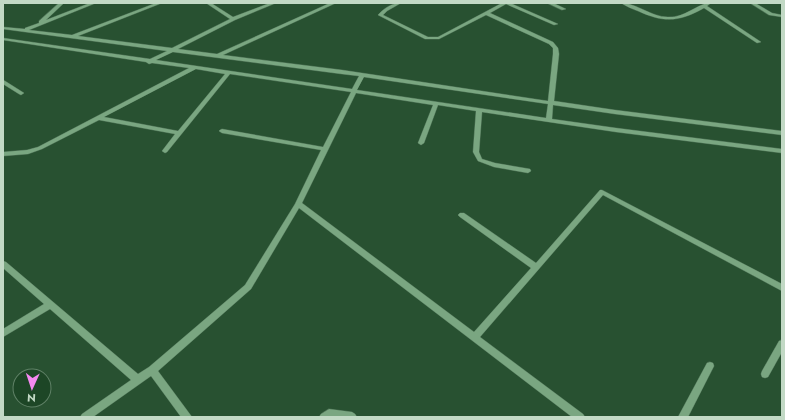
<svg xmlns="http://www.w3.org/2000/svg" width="785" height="420" font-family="Jost,sans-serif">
<rect width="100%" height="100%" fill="#285131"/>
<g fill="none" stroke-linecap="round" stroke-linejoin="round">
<defs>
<g id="minor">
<path d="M59,3H64L46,20L90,3H96L29,30L72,35L156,3H162L78,36L172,48L230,19L206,3H211L233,17L270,3H276L235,20L178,49L217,54L330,3H336L223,55L342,70L548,101L553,54V48L549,44L486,15L439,39H425L378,15C384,8 392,3 401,3L387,11L383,15L428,37H438L502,3H510L558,24L554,25L506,4L490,13L553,42L558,48L559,54L554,101L615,110L782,131V135L615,114L553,105L552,119L616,128L782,149V153L616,132L482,112L479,152L482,159L495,163L530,169L531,171L528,173L494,167L478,161L473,152L476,111L438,105L424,143L421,145L418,143L433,105L356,93L302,203L474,332L531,268L460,217L458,215L460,213H464L536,263L600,190H602L782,284V291L603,195L480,337L583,414L585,417H572L299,208L251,289L158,371L192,417H181L151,376L93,417H80L82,414L131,380L50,309L3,337V329L44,304L3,268V261L6,262L138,374L149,367L245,285L295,204L321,150L222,133L219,131L220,130L222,129L323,147L351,92L230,74L167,152L165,153L162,151L175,134L99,120L42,149L28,154L3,156V152L27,150L38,147L189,68L152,63L149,64L146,62L3,40V38L150,59L167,51L3,29V27L25,29V28L39,23V21ZM173,52L342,74L359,76L352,89L156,60ZM196,69L225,74L178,131L104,117ZM364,77L548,104L546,118L357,90Z"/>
<path d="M547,3H553L566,9L562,10Z"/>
<path d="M621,3C637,3 651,17 668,17C686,18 697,3 711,3L707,6L761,42L757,43L704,8C679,22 664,23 638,11C632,9 626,6 621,3Z"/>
<path d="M750,3H755L772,13L782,15V17L769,15Z"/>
<path d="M3,80L5,81L24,93L21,95L19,94L3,84Z"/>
<path d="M782,340V352L768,377L765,378L762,377L761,374L762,371L779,341Z"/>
<path d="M710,362L713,363L714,366L688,417H678L707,363Z"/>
<path d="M329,409L352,412L355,414L357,417H319L321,414Z"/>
</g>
</defs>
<use href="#minor" stroke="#4a6e52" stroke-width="1"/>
<use href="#minor" fill="#7aa681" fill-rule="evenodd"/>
</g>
<rect width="785" height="420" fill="none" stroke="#c2d9c5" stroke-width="8"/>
<g transform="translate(32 388) rotate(183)"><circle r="19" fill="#1d4626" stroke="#5f8166"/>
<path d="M0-3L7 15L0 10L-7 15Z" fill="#f489f0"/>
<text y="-6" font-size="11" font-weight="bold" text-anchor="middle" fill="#c2d9c5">N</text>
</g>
</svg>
